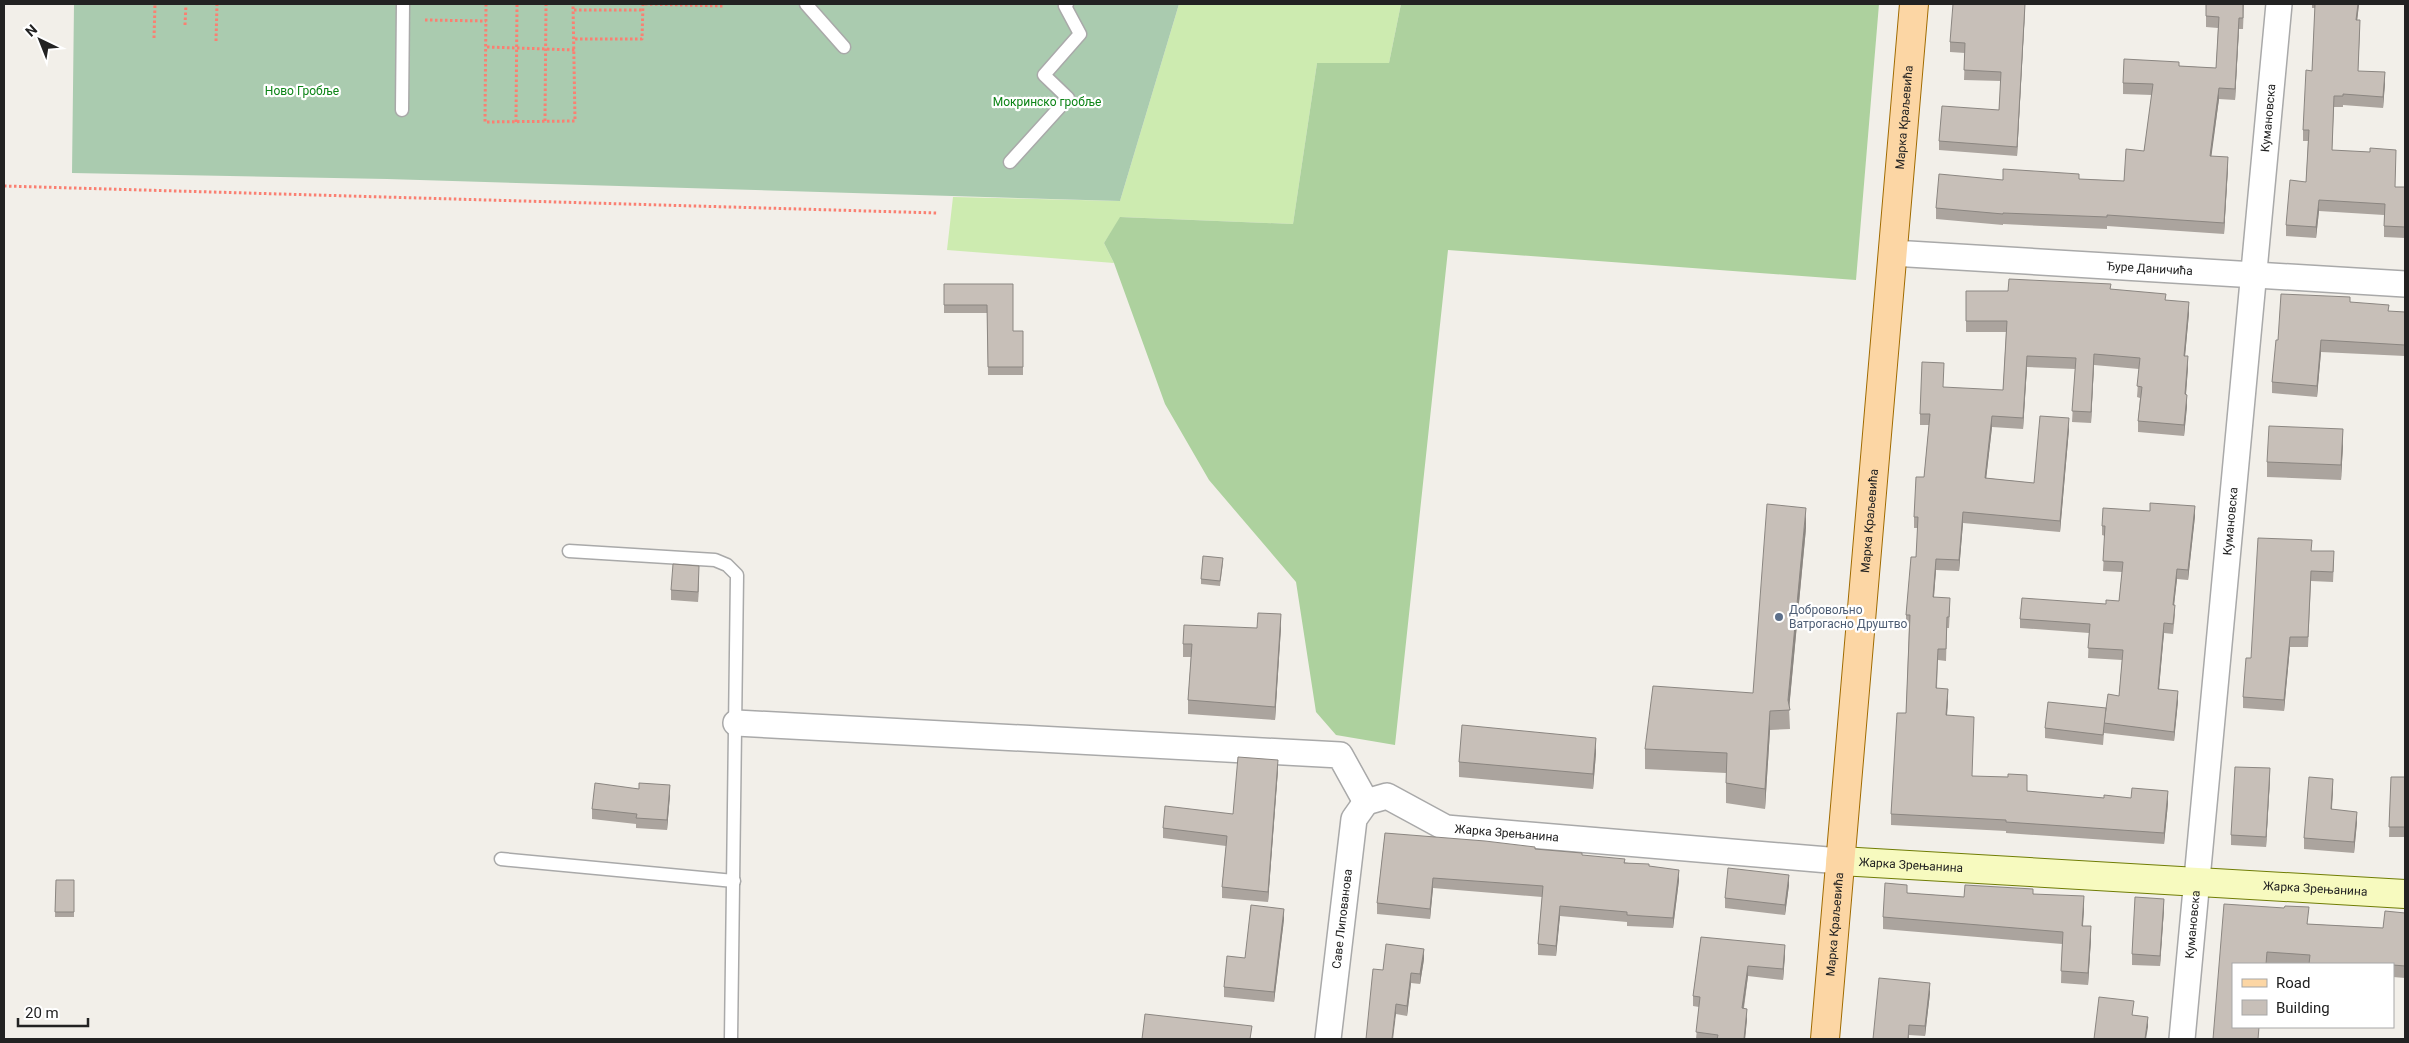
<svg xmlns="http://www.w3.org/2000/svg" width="2409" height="1043" font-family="Roboto,sans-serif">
<rect width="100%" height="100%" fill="#f2efe9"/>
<path fill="#cdebb0" d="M1179,4H1401L1389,63H1317L1293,224L1121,217L1104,243L1114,263L947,250L953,197L1120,201Z"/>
<path fill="#add19e" d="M1401,4H1879L1856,280L1448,250L1395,745L1336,735L1316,712L1296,582L1209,480L1165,404L1114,263L1104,243L1120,217L1293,224L1317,63H1389Z"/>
<path fill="#aacbaf" d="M74,4H391V8V4H1179L1120,201L387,179L72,173Z"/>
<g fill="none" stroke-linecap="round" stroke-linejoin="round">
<defs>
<g id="lane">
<path d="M806,4L844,47"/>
<path d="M402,110L403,4"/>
<path d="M1010,162L1068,98L1044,75L1080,34L1065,6L1067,4"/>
<path d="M569,551L715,560L727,565L737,575L731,1039"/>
<path d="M501,859L734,881"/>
</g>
<g id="street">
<path id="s1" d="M1892,253L2405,284"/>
<path d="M736,723L1340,755L1366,802"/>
<path id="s2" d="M1366,802L1387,796L1446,828L1840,861"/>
<path id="s3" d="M1328,1039L1354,819L1366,802"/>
<path id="s4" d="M2182,1039L2279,4"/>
</g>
<g id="secondary">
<path id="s5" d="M1840,861L2405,894"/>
</g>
<g id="primary">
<path id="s6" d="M1825,1039L1914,4"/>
</g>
</defs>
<use href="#lane" stroke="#a9a9a9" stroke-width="15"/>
<use href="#street" stroke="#a9a9a9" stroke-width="28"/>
<use href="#secondary" stroke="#707d05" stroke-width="30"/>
<use href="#primary" stroke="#a06b00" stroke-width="30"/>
<g stroke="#fa8072" stroke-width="3" stroke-dasharray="2.5 2.5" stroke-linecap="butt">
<path d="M486,4L485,122L575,121L573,4"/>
<path d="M645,4L723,6"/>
<path d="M574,10H643"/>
<path d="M425,20L486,21"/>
<path d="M185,25L186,4"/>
<path d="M154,38L155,4"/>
<path d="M575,39H642L643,4"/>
<path d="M216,41L217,4"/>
<path d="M487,47L575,50"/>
<path d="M545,121L546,4"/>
<path d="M516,122L517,4"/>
<path d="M4,186L937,213"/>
</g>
<use href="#lane" stroke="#fff" stroke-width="12"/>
<use href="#street" stroke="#fff" stroke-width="25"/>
<use href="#secondary" stroke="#f7fabf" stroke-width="28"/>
<use href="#primary" stroke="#fcd6a4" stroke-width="28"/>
</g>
<g fill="#aba49e">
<path d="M2244,4L2243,29H2239L2235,100L2219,99L2211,156L2228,168L2224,234L2107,226V229L2003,224V225L1936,219V208L2003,180L2079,179L2124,181L2144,151L2152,95L2123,94V83L2179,66L2216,68L2218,28L2206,27V16Z"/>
<path d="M2312,4H2359L2357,20L2360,31L2358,71L2385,83L2383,108L2343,105V107H2334L2332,150L2395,187H2405V238L2384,237V215L2319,211L2316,238L2286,236V225L2306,182L2308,141H2303V130L2312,71L2315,8H2312Z"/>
<path d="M2025,10L2017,156L1939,150V141L1999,110L2001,81L1964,80L1965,53L1950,52V42Z"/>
<path d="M944,284H1013V331H1023V375H988L987,313H944Z"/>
<path d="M2111,289L2166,300L2189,313L2185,356L2188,367L2186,395L2187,406L2184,436L2138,432V421L2140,398L2137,397L2139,369L2094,365L2091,423L2072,422L2075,369L2027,367L2023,429L1992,427L1986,478L2034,483L2069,429L2060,532L1963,523L1959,571L1936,570L1934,597L1950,609L1949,628H1947L1946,661L1938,660L1937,688L1948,700L1947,716L1972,776L2027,791L2104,798L2168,803L2164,844L2006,833V831L1891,825V814L1906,713L1909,626H1906V615L1916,557L1918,528H1914V517L1924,477L1929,425H1920V414L2003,390L2006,332H1966V291H2008Z"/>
<path d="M2350,302L2389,312H2405V356L2321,352L2317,397L2272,393V382L2278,340Z"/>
<path d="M2343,445L2341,480L2267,477V462Z"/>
<path d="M2195,516L2188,580L2177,579L2174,605L2175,615L2173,634L2164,633L2159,689L2178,701L2174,741L2104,733L2103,745L2045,738V728L2106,708L2119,696L2122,660L2088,658L2089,633L2020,628V619L2106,604L2119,601L2122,572L2103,571L2105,536L2102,535V526Z"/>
<path d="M1806,528L1789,708L1790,729L1770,730L1765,809L1726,803V773L1645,769V749L1753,693Z"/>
<path d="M2312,551L2334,562L2333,582L2311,581L2308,647H2290L2284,711L2243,708V697L2251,658Z"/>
<path d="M1223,563L1220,586L1201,584V579Z"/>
<path d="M699,576L698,602L671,600V590Z"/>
<path d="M1281,627L1275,720L1188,714V700L1191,657H1183V644L1257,628Z"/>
<path d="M1596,753L1593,789L1459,777V762Z"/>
<path d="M1278,770L1268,902L1222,898V887L1226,846L1163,838V828L1233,814Z"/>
<path d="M2391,777H2405V837H2389Z"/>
<path d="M2270,779L2266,847L2231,845V835Z"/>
<path d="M639,789L670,795L667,830L636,828V824L592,819V809Z"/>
<path d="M2333,789L2332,809L2357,822L2354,853L2304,849V838Z"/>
<path d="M1385,833L1535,849L1649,866L1679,880L1673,928L1627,926V922L1560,916L1556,956L1538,955V944L1542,897L1433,888L1430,919L1377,914V903Z"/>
<path d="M56,880H74V917H55Z"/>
<path d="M1789,885L1785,915L1725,908V898Z"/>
<path d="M1907,893L1964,897L2033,894L2084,908L2083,926L2091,939L2088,985L2061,983L2062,944L1883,929V917Z"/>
<path d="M2224,904L2308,924L2383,928L2405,913V978L2393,977V964H2233Z"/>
<path d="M2164,909L2160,966L2132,965V954Z"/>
<path d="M1284,919L1274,1002L1224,997V987L1245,958Z"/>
<path d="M1701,937L1785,955L1783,980L1748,976L1744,1008L1747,1019L1745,1039H1696L1699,1007L1693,1006V996Z"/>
<path d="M1424,959L1420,984L1411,983L1407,1016L1396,1014L1383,970Z"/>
<path d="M1930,993L1925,1036L1909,1035V1039H1873Z"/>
</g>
<g fill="#8b8681">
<path d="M2025,4V10L2017,156V147Z"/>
<path d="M2358,4H2359L2356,31V20Z"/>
<path d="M2239,18V29L2235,100V89Z"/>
<path d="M2385,72V83L2383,108V97Z"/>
<path d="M2219,88V99L2210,167V156Z"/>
<path d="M2228,157V168L2224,234V223Z"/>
<path d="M2319,200V211L2316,238V227Z"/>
<path d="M2189,302V313L2184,367V356Z"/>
<path d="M2321,340V352L2317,397V386Z"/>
<path d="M2094,354V365L2091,423V412Z"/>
<path d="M2027,356V367L2023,429V418Z"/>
<path d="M2188,356V367L2185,406V394Z"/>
<path d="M2187,395V406L2184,436V425Z"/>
<path d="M1992,416V427L1985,489V478Z"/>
<path d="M2069,418V429L2060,532V521Z"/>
<path d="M2343,429V445L2341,480V465Z"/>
<path d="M2195,506V516L2188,580V570Z"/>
<path d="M1806,508V528L1789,710L1788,700Z"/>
<path d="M1963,512V523L1959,571V560Z"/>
<path d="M1936,559V570L1933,608V597Z"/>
<path d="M699,566V576L698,602V592Z"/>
<path d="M2177,569V579L2173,614V605Z"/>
<path d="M1281,614V627L1275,720V707Z"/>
<path d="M2164,623V633L2158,699V689Z"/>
<path d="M2290,637V647L2284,711V700Z"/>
<path d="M1948,689V700L1946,727V715Z"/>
<path d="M2178,691V701L2174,741V732Z"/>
<path d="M1770,711V730L1765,809V789Z"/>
<path d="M1596,738V753L1593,789V774Z"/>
<path d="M1278,760V770L1268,902V892Z"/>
<path d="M2270,768V779L2266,847V837Z"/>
<path d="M2333,779V789L2331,819V809Z"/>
<path d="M670,785V795L667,830V820Z"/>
<path d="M2168,791V803L2164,844V833Z"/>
<path d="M2357,812V822L2354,853V842Z"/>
<path d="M1679,870V880L1673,928V918Z"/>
<path d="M1789,875V885L1785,915V905Z"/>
<path d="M1433,878V888L1430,919V909Z"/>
<path d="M2084,896V908L2082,938V926Z"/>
<path d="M2164,899V909L2160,966V956Z"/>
<path d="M1560,906V916L1556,956V946Z"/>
<path d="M1284,909V919L1274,1002V992Z"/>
<path d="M2091,926V939L2088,985V973Z"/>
<path d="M1785,945V955L1783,980V969Z"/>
<path d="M1424,949V959L1420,984V974Z"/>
<path d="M1748,966V976L1742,1018V1008Z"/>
<path d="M1411,973V983L1407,1016V1006Z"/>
<path d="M1930,983V993L1925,1036V1026Z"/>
<path d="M1396,1004V1014L1393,1039H1392Z"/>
<path d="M1747,1009V1019L1745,1039H1744Z"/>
<path d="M2148,1017V1027L2146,1039H2145Z"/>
</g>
<g fill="#c7bfb8" stroke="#8b8681">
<path d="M1953,4H2025L2017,147L1939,141L1942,106L1999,110L2001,72L1964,70L1965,43L1950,42Z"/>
<path d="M2206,4H2243V18H2239L2235,89L2219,88L2210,156L2228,157L2224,223L2107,215V217L2003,213V214L1936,208L1939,174L2003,180V169L2079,174V179L2124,181L2126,149L2144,151L2153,84L2123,83L2124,59L2179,62V66L2216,68L2219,17L2206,16Z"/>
<path d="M2315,4H2358L2356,20H2360L2358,71L2385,72L2383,97L2343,94V96H2334L2332,150L2370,152V148L2396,150L2395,187H2405V227L2384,226L2385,204L2319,200L2316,227L2286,225L2290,180L2306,182L2309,130H2303L2306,70L2312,71Z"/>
<path d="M2009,279L2111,284L2110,289L2166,294L2165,300L2189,302L2184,356H2188L2185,394L2187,395L2184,425L2138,421L2142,387L2137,386L2140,358L2094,354L2091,412L2072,411L2076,358L2027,356L2023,418L1992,416L1985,478L2034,483L2040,416L2069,418L2060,521L1963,512L1959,560L1936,559L1933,597L1950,598L1949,617H1947L1946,649H1938L1936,688L1948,689L1946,715L1974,717L1972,776L2008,777V774L2027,775V791L2104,798V795L2131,798L2132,788L2168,791L2164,833L2006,822V820L1891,814L1897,713H1906L1910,615H1906L1911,557H1916L1918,517H1914L1916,477H1924L1930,414H1920L1922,362L1944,363L1943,387L2003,390L2007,321H1966V291H2008Z"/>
<path d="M944,284H1013V331H1023V367H988L987,305H944Z"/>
<path d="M2281,294L2350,297V302L2389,305L2388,311L2405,312V345L2321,340L2317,386L2272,382L2276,340H2278Z"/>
<path d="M2269,426L2343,429L2341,465L2267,462Z"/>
<path d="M2150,503L2195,506L2188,570L2177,569L2173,605H2175L2173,624L2164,623L2158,689L2178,691L2174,732L2104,723L2108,694L2119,696L2123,650L2088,648L2090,624L2020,619L2022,598L2106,604V600L2119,601L2123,562L2103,561L2105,526H2102L2103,508L2150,511Z"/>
<path d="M1767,504L1806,508L1788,700L1790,710L1770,711L1765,789L1726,783L1727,753L1645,749L1653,686L1753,693Z"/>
<path d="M2258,538L2312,540L2311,551H2334L2333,572L2311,571L2308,637H2290L2284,700L2243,697L2246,658H2251Z"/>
<path d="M1203,556L1223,558L1220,581L1201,579Z"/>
<path d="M673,564L699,566L698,592L671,590Z"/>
<path d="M1258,613L1281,614L1275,707L1188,700L1192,644H1183L1184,625L1257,628Z"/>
<path d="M2048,702L2106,708L2103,735L2045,728Z"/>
<path d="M1462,725L1596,738L1593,774L1459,762Z"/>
<path d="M1238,757L1278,760L1268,892L1222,887L1227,836L1163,828L1165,806L1233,814Z"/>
<path d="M2235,767L2270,768L2266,837L2231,835Z"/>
<path d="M2309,777L2333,779L2331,809L2357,812L2354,842L2304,838Z"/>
<path d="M2391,777H2405V827H2389Z"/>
<path d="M595,783L639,789V783L670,785L667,820L636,818L637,814L592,809Z"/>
<path d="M1385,833L1485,841L1535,847V849L1582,853V855L1625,859L1624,863L1649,864V866L1679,870L1673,918L1627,915V912L1560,906L1556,946L1538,944L1543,886L1433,878L1430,909L1377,903Z"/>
<path d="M1728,868L1789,875L1785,905L1725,898Z"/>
<path d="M56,880H74V912H55Z"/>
<path d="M1885,883L1907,885V893L1964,897L1965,885L2033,889V894L2084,896L2082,926H2091L2088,973L2061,971L2063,932L1883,917Z"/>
<path d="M2135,897L2164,899L2160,956L2132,954Z"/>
<path d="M2224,904L2284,908L2285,906L2309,907L2307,924L2383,928L2385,911L2405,913V966L2393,965V964H2309L2310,955L2267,952L2266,964H2233V1027H2259L2258,1039H2213Z"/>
<path d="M1251,905L1284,909L1274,992L1224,987L1227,956L1245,958Z"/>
<path d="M1701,937L1785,945L1783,969L1748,966L1742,1008L1747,1009L1744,1039H1717L1718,1035L1696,1032L1700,997L1693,996Z"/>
<path d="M1386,944L1424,949L1420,974L1411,973L1407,1006L1396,1004L1392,1039H1366L1373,969L1383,970Z"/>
<path d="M1879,978L1930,983L1925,1026L1909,1025L1908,1039H1873Z"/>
<path d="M2099,997L2134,1001L2132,1015L2148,1017L2145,1039H2094Z"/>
<path d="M1145,1014L1252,1026L1250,1039H1142Z"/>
</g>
<circle fill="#5c6f8a" stroke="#fff" stroke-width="2" cx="1779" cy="617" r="5"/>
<g text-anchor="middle" stroke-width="4.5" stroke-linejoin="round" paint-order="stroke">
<g font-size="12" fill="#0c8416" stroke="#fff">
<text x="302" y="95">Ново Гробље</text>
<text x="1047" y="106">Мокринско гробље</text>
</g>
<g font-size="12" fill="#222" stroke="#fff">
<text dy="4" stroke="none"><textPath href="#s6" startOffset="925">Марка Краљевића</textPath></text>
<text dy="4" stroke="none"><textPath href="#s4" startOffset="925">Кумановска</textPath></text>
<text dy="4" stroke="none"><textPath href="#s1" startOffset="258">Ђуре Даничића</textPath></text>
<text dy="4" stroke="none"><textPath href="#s6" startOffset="520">Марка Краљевића</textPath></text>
<text dy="4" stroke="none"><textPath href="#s4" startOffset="520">Кумановска</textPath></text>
<text dy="4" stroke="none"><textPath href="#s2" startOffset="150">Жарка Зрењанина</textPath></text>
<text dy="4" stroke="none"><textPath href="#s5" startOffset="71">Жарка Зрењанина</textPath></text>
<text dy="4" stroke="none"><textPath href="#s5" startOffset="476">Жарка Зрењанина</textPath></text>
<text dy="4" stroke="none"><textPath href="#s3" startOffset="121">Саве Липованова</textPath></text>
<text dy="4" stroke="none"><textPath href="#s6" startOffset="115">Марка Краљевића</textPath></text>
<text dy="4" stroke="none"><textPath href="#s4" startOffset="115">Кумановска</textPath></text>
</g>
<g font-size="12" fill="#4e5e75" stroke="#fff" text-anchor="start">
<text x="1789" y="614">Добровољно<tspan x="1789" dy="14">Ватрогасно Друштво</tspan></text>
</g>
</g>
<rect width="2409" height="1043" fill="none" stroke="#222222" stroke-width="10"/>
<rect x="2232" y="963" width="162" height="65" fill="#ffffff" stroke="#a7a7a7"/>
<rect x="2242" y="979" width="25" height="8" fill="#fcd6a4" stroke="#a7a7a7"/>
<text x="2276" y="988" font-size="15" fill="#222222">Road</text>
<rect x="2242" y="1000" width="25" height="15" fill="#c7bfb8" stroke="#a7a7a7"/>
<text x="2276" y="1013" font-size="15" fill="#222222">Building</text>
<g transform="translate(40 40) rotate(317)" stroke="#ffffff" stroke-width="4" paint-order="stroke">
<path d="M0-4L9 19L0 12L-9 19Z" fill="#222222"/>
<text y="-8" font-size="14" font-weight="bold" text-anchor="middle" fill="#222222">N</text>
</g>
<path d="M18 1018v8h70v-8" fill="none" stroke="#222222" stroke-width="2.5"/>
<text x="25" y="1018" font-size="15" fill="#222222" stroke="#ffffff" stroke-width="4" paint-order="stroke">20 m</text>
</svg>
